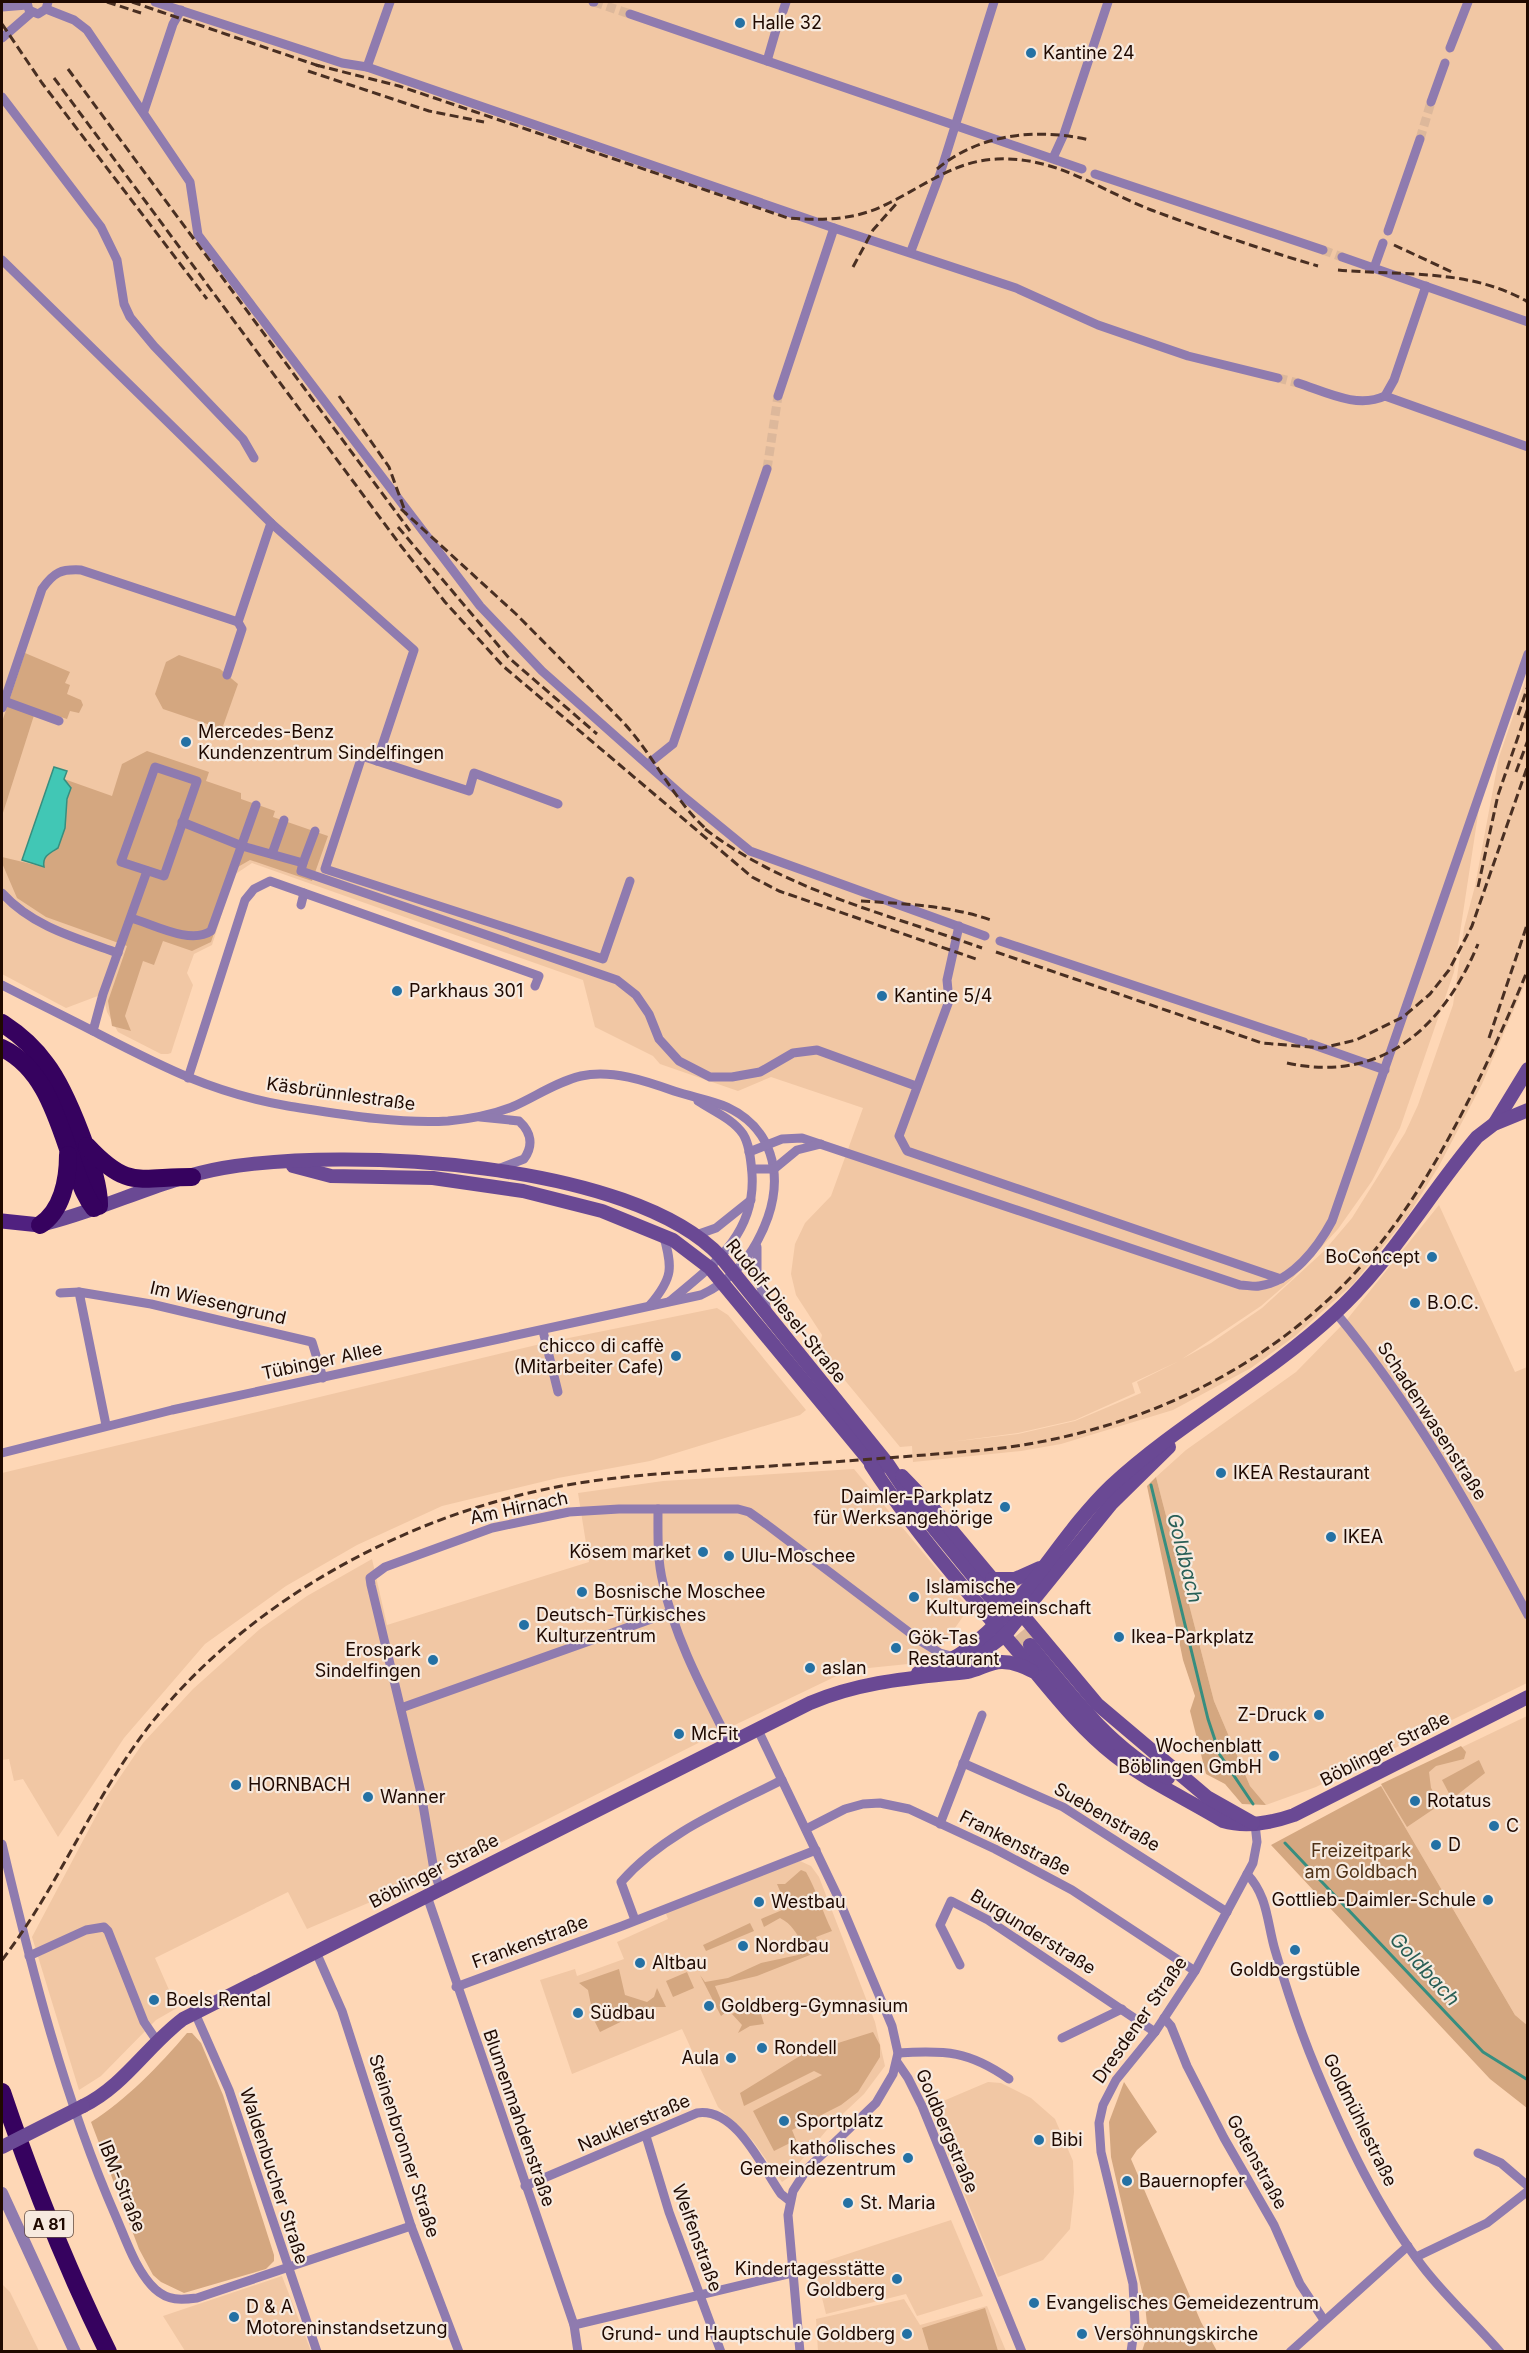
<svg xmlns="http://www.w3.org/2000/svg" width="1529" height="2353" font-family="Inter,sans-serif">
<rect width="100%" height="100%" fill="#fed7b6"/>
<g fill="#f1c7a4" fill-rule="evenodd">
<path d="M2,2H1527V657L1481,795L1454,972L1400,1128L1372,1181L1338,1229L1291,1280L1261,1306L1182,1359L1211,1343L1262,1308L1324,1251L1352,1218L1405,1133L1418,1105L1453,1005L1464,928L1475,886L1499,757L1527,676V979L1482,1084L1439,1166L1409,1214L1354,1283L1295,1336L1251,1368L1173,1410L1061,1444L1021,1451L913,1462L912,1446L900,1447L819,1349L822,1335L796,1295L791,1274L795,1244L805,1223L831,1196L863,1108L771,1077L738,1091L660,1064L653,1056L595,1027L583,980L252,863L234,875L212,945L194,954L187,973L193,985L171,1053L168,1054H161L118,1032L107,1012L103,994L66,1008L2,974ZM1179,1361L1137,1382L1141,1393L1075,1421L1018,1434L950,1442L1018,1433L1075,1420L1135,1393L1132,1383Z"/>
<path d="M1439,1205L1515,1372L1527,1367V1683L1316,1787L1266,1805L1250,1786L1214,1701L1156,1477L1186,1450L1296,1372L1345,1322Z"/>
<path d="M717,1308L728,1315L806,1410L800,1415L650,1461L558,1478L442,1506L357,1545L286,1586L205,1644L124,1738L58,1837L23,1779L14,1781L9,1759L2,1760V1473L549,1342Z"/>
<path d="M854,1469L969,1608L943,1645L922,1659L908,1664L849,1670L718,1733L453,1867L307,1929L288,1892L155,1958L177,2008L156,2020L101,2076L79,2090L32,1937L105,1799L143,1743L193,1689L260,1629L307,1596L372,1559L387,1625L589,1562L578,1493L663,1481Z"/>
<path d="M1527,1716V2025L1515,2015L1381,1786Z"/>
<path d="M800,1861L811,1866L819,1877L875,2022L885,2066L864,2094L831,2125L799,2163L793,2174L782,2182L753,2141L718,2107L682,2029L572,2074L540,1980L575,1969L577,1976L624,1959L617,1942L668,1919L665,1911Z"/>
<path d="M988,2082L1001,2083L1031,2098L1055,2119L1073,2161L1074,2192L1070,2229L1043,2260L998,2277L929,2107Z"/>
<path d="M951,2220L983,2296L917,2316L906,2294L826,2314L814,2265Z"/>
<path d="M282,2276L311,2351H185L163,2316Z"/>
<path d="M2,2284L10,2292L39,2351H2Z"/>
<path d="M904,2299L920,2325L987,2306L1006,2351H818L816,2319Z"/>
</g>
<g fill="#d4a780">
<path d="M25,653L70,672L65,683L70,685L67,694L81,700L83,705L79,713L70,711L67,719L36,709L2,816V722Z"/>
<path d="M179,655L220,669L238,684L222,729L163,709L155,694L166,662Z"/>
<path d="M147,751L209,772L206,781L241,793V799L275,811L273,817L328,836L312,881L250,860L236,868L211,942L192,951L163,941L154,965L143,961L125,1016L131,1031L112,1026L108,1001L127,946L46,917L17,898L2,863V857L44,867L43,862L48,852H53C68,832 62,810 71,788L64,779L112,796L122,764Z"/>
<path d="M1156,1477L1214,1701L1250,1786L1266,1805L1242,1804L1225,1784L1206,1774L1190,1711L1195,1696L1183,1660L1147,1486Z"/>
<path d="M1461,1746L1466,1752L1464,1759L1436,1766L1429,1772L1431,1788L1441,1804L1407,1827L1381,1784Z"/>
<path d="M1479,1760L1485,1773L1452,1799L1442,1780Z"/>
<path d="M1381,1786L1515,2015L1527,2025V2108L1490,2079L1271,1845Z"/>
<path d="M801,1870L806,1872C817,1891 822,1911 832,1931L816,1937L820,1949L815,1953L757,1976L715,1986L726,2012L721,2016L700,1975L705,1982L728,1978L761,1963L798,1955L803,1944C796,1933 792,1924 780,1918L764,1927L761,1919L787,1908L777,1884H785Z"/>
<path d="M750,1923L754,1931L706,1951L703,1945Z"/>
<path d="M619,1969L625,1995L647,2002L654,1997L657,1988L666,2007H651L600,2032L594,2020L588,1990L579,1983Z"/>
<path d="M687,1972L694,1988L673,1997L666,1981Z"/>
<path d="M754,2004L759,2008L764,2024L750,2026L738,2033L742,2025L732,2014Z"/>
<path d="M873,2032L880,2045V2057L858,2092L841,2105L792,2130L796,2140L774,2151L753,2111L822,2075L814,2071L744,2106L740,2093L803,2054Z"/>
<path d="M187,2033H192L201,2043L223,2095L274,2255V2261L266,2269L184,2293L161,2282L153,2275L139,2249L91,2122C125,2101 160,2065 187,2033Z"/>
<path d="M1124,2082L1157,2132L1137,2150L1131,2159L1201,2322L1217,2351H1142L1148,2333L1145,2305L1111,2157L1109,2122Z"/>
<path d="M985,2308L998,2351H929L922,2328Z"/>
</g>
<path fill="#41c7b5" stroke="#378e7f" stroke-width="1.5" d="M54,767L67,771L64,779L71,788L67,799L65,828L58,848C50,853 42,856 44,867L22,860Z"/>
<g fill="none" stroke-linecap="round" stroke-linejoin="round">
<g stroke="#378e7f" stroke-width="3">
<path d="M1151,1485L1208,1719L1220,1755L1253,1804"/>
<path d="M1285,1843L1483,2052L1528,2080"/>
</g>
<g stroke="#ddb89b" stroke-width="9" stroke-dasharray="9 4.5" stroke-linecap="butt">
<path d="M594,2L630,14"/>
<path d="M1420,139L1431,102"/>
<path d="M1323,250L1342,257"/>
<path d="M1278,378L1298,383"/>
<path d="M767,469L778,396"/>
</g>
<path stroke="#ddb89b" stroke-width="14" stroke-dasharray="14 7" stroke-linecap="butt" d="M1006,1617L1030,1645"/>
<g stroke="#8f7baf" stroke-width="9">
<path d="M27,2L29,10L38,14L46,9L48,2"/>
<path d="M155,2L342,63L367,67L834,228L1016,288L1098,325L1188,356L1278,378"/>
<path d="M593,2H594"/>
<path d="M2,7L27,5"/>
<path d="M46,9L74,20L87,30L190,182L198,235L480,606L542,671L684,797L750,851L985,936"/>
<path d="M783,11L786,2"/>
<path d="M630,14L1082,169"/>
<path d="M2,38L32,12"/>
<path d="M1450,48L1468,2"/>
<path d="M767,61L778,23"/>
<path d="M367,67L390,2"/>
<path d="M2,97L101,227L117,260L124,304L130,317L154,346L243,439L254,458"/>
<path d="M1431,102L1445,63"/>
<path d="M144,111L173,24L181,10"/>
<path d="M1053,158L1064,134L1108,2"/>
<path d="M1095,174L1323,250"/>
<path d="M1388,231L1420,139"/>
<path d="M911,251L940,174L994,2"/>
<path d="M1342,257L1528,322"/>
<path d="M2,260L271,523L414,650L377,761L469,791L474,773L558,804"/>
<path d="M1374,268L1383,243"/>
<path d="M1298,383C1326,392 1357,409 1385,396L1528,447"/>
<path d="M778,396L834,228"/>
<path d="M1385,396L1394,380L1426,286"/>
<path d="M227,675L242,629L238,622L271,523"/>
<path d="M4,701L59,721"/>
<path d="M2,708L42,589C54,572 61,569 81,570L238,622"/>
<path d="M377,761L362,756L325,869L603,959L630,881"/>
<path d="M648,764L673,744L767,469"/>
<path d="M155,767L197,781L164,876L121,862Z"/>
<path d="M182,822L242,846L303,863L315,831"/>
<path d="M272,854L284,820"/>
<path d="M303,863L301,871L617,980L636,995L649,1014L659,1039L679,1061L710,1077H732L760,1072L793,1053L817,1050L916,1086"/>
<path d="M2,893C33,927 76,938 118,953"/>
<path d="M301,905L304,893"/>
<path d="M131,918C153,924 190,945 211,931L256,805"/>
<path d="M959,926L947,980L949,1001L899,1136L907,1151L1281,1279"/>
<path d="M1000,941L1304,1042"/>
<path d="M2,985C31,1000 62,1015 91,1030C159,1065 211,1093 288,1106C340,1114 396,1124 448,1121C470,1119 491,1115 512,1107C535,1097 556,1082 581,1076C611,1069 646,1081 674,1091C692,1097 711,1100 727,1107C772,1128 783,1173 768,1217C756,1251 734,1280 701,1295L172,1410L2,1453"/>
<path d="M93,1031L103,994L147,871"/>
<path d="M1311,1044L1385,1070"/>
<path d="M188,1078L245,900L254,889L270,881L539,976L535,986"/>
<path d="M480,1117L519,1121C531,1132 534,1145 524,1159L498,1169"/>
<path d="M749,1152L782,1139L802,1138L1240,1285C1246,1285 1254,1287 1259,1286C1292,1282 1318,1247 1332,1221L1528,654"/>
<path d="M752,1169H774L797,1150L821,1144"/>
<path d="M696,1235L716,1228L751,1200"/>
<path d="M757,1247V1272L767,1310"/>
<path d="M60,1293L79,1292"/>
<path d="M670,1301C712,1266 756,1235 752,1174C751,1162 750,1145 743,1134C733,1119 713,1111 698,1101"/>
<path d="M650,1305C673,1278 673,1268 663,1234"/>
<path d="M1336,1313C1413,1405 1471,1509 1528,1615"/>
<path d="M543,1331L558,1392"/>
<path d="M106,1425L79,1292L151,1304L312,1342L323,1378"/>
<path d="M658,1509C658,1534 657,1559 663,1583C675,1639 704,1692 729,1742"/>
<path d="M401,1708L671,1612"/>
<path d="M757,1728L837,1895L892,2026L898,2053L893,2074L876,2103L807,2169L793,2191L788,2215L800,2352"/>
<path d="M963,1763L1063,1807L1227,1912"/>
<path d="M940,1824L982,1715"/>
<path d="M806,1829L845,1809L863,1804L880,1803L909,1809L995,1849L1072,1890L1195,1971"/>
<path d="M2,1844C32,1971 64,2098 116,2217C126,2240 136,2271 155,2289C168,2301 181,2300 197,2298L411,2226"/>
<path d="M1247,1874C1268,1896 1267,1923 1275,1950C1287,1991 1300,2031 1317,2071C1345,2138 1378,2209 1423,2267C1446,2297 1475,2323 1500,2352"/>
<path d="M440,1889L434,1870L421,1793L371,1585L370,1578L385,1567L492,1528L569,1512L619,1509H738L749,1512L766,1524L922,1642L940,1653L955,1657"/>
<path d="M427,1896L574,2325L578,2352"/>
<path d="M635,1920L621,1882C664,1833 725,1809 782,1780"/>
<path d="M316,1952L342,2011L411,2226L459,2352"/>
<path d="M29,1956L86,1930L104,1927L108,1931L144,2022L157,2041"/>
<path d="M960,1965L940,1925L951,1901L988,1920L1155,2032"/>
<path d="M456,1987L622,1926L816,1850"/>
<path d="M195,2013L229,2090L317,2352"/>
<path d="M1164,2018L1171,2026L1187,2066L1224,2138L1274,2225L1300,2284L1324,2320"/>
<path d="M1062,2038L1122,2009"/>
<path d="M898,2053C946,2050 969,2051 1009,2079"/>
<path d="M897,2062L908,2078L922,2106L1022,2352"/>
<path d="M646,2136L669,2212L721,2352"/>
<path d="M1478,2153L1501,2163L1528,2186"/>
<path d="M525,2186L697,2113C736,2107 762,2167 781,2194L790,2201"/>
<path d="M1416,2257L1487,2223L1528,2191"/>
<path d="M574,2325L792,2273"/>
<path d="M1131,2352L1135,2324L1133,2284L1101,2152L1099,2123L1103,2105L1116,2080L1155,2032L1195,1971L1253,1863L1257,1842L1255,1824"/>
<path d="M1290,2352L1408,2246"/>
</g>
<path stroke="#8f7baf" stroke-width="12" d="M2,2193L75,2352"/>
<g stroke="#6a4994" stroke-width="14">
<path d="M1495,1123L1528,1069"/>
<path d="M293,1166L331,1176L433,1178L523,1191L602,1211L673,1240L710,1268L878,1471"/>
<path d="M40,1225C102,1211 160,1179 223,1168C347,1147 631,1161 721,1257L887,1463L915,1505L996,1604"/>
<path d="M871,1465C913,1530 965,1589 1015,1648C1047,1685 1075,1724 1114,1755C1147,1781 1187,1799 1223,1821C1247,1828 1271,1823 1294,1815L1528,1697"/>
<path d="M902,1476L933,1508L1097,1704L1207,1797L1253,1823"/>
<path d="M992,1579H1015L1040,1568"/>
<path d="M1030,1645C1069,1693 1112,1750 1168,1778"/>
<path d="M961,1668L1005,1635L1111,1504L1169,1447"/>
<path d="M918,1673C933,1665 950,1662 963,1652C1025,1608 1057,1538 1111,1486C1180,1422 1265,1378 1334,1314C1391,1262 1428,1195 1477,1137L1494,1124L1528,1110"/>
<path d="M83,2106C124,2086 147,2046 183,2019L810,1703C862,1681 913,1678 967,1672C979,1670 989,1662 1002,1662C1013,1662 1023,1666 1032,1671"/>
</g>
<path stroke="#502180" stroke-width="15" d="M2,1221L40,1225"/>
<g stroke="#36025f" stroke-width="18">
<path d="M2,1023C19,1034 34,1047 46,1064C66,1090 100,1174 99,1206"/>
<path d="M2,1048C48,1070 59,1127 76,1171C81,1184 85,1197 94,1208"/>
<path d="M87,1146C128,1190 138,1177 192,1177"/>
<path d="M40,1225C62,1211 68,1180 68,1155"/>
<path d="M2,2092C32,2181 66,2267 108,2352"/>
</g>
<g stroke="#492f22" stroke-width="3" stroke-dasharray="9 4.5" stroke-linecap="butt">
<path d="M107,2L141,13"/>
<path d="M132,2L322,67"/>
<path d="M2,24L42,83L207,299"/>
<path d="M316,65L399,86L788,218C823,221 857,220 889,203C926,185 954,161 997,159C1056,156 1101,191 1154,211C1208,231 1263,250 1318,266"/>
<path d="M68,69L410,531"/>
<path d="M308,71L429,111L484,122"/>
<path d="M54,78L401,546L445,602L503,666L752,877L779,891L979,960"/>
<path d="M937,169C980,133 1038,128 1090,140"/>
<path d="M1394,245L1452,272"/>
<path d="M853,267L873,230L896,204"/>
<path d="M1338,270C1402,276 1469,268 1528,302"/>
<path d="M339,396L389,467L406,514"/>
<path d="M401,509L516,614L620,719C653,753 671,797 706,829"/>
<path d="M398,527L509,658L597,734"/>
<path d="M1518,715L1528,686"/>
<path d="M1516,772L1528,740"/>
<path d="M705,829C786,891 888,914 982,948"/>
<path d="M1478,887L1498,795L1528,708"/>
<path d="M861,901C906,904 947,905 991,920"/>
<path d="M996,952L1262,1043L1322,1048L1356,1040L1403,1017L1430,994L1449,970L1472,926L1528,765"/>
<path d="M1489,1038L1528,922"/>
<path d="M1287,1063C1383,1084 1444,1026 1478,944"/>
<path d="M2,1960C63,1881 97,1786 163,1709C256,1600 394,1524 533,1492C601,1476 671,1473 740,1468C822,1463 903,1457 985,1450C1139,1434 1286,1364 1383,1240C1441,1166 1492,1057 1528,969"/>
</g>
<path stroke="#6a4994" stroke-width="14" d="M2,2147L83,2106"/>
</g>
<g fill="#2471a4" stroke="#f7eadf" stroke-width="2">
<circle cx="740" cy="23" r="6"/>
<circle cx="1031" cy="53" r="6"/>
<circle cx="186" cy="742" r="6"/>
<circle cx="397" cy="991" r="6"/>
<circle cx="882" cy="996" r="6"/>
<circle cx="1432" cy="1257" r="6"/>
<circle cx="1415" cy="1303" r="6"/>
<circle cx="676" cy="1356" r="6"/>
<circle cx="1221" cy="1473" r="6"/>
<circle cx="1005" cy="1507" r="6"/>
<circle cx="1331" cy="1537" r="6"/>
<circle cx="703" cy="1552" r="6"/>
<circle cx="729" cy="1556" r="6"/>
<circle cx="582" cy="1592" r="6"/>
<circle cx="914" cy="1597" r="6"/>
<circle cx="524" cy="1625" r="6"/>
<circle cx="1119" cy="1637" r="6"/>
<circle cx="896" cy="1648" r="6"/>
<circle cx="433" cy="1660" r="6"/>
<circle cx="810" cy="1668" r="6"/>
<circle cx="1319" cy="1715" r="6"/>
<circle cx="679" cy="1734" r="6"/>
<circle cx="1274" cy="1756" r="6"/>
<circle cx="236" cy="1785" r="6"/>
<circle cx="368" cy="1797" r="6"/>
<circle cx="1415" cy="1801" r="6"/>
<circle cx="1494" cy="1826" r="6"/>
<circle cx="1436" cy="1845" r="6"/>
<circle cx="1488" cy="1900" r="6"/>
<circle cx="759" cy="1902" r="6"/>
<circle cx="743" cy="1946" r="6"/>
<circle cx="1295" cy="1950" r="6"/>
<circle cx="640" cy="1963" r="6"/>
<circle cx="154" cy="2000" r="6"/>
<circle cx="709" cy="2006" r="6"/>
<circle cx="578" cy="2013" r="6"/>
<circle cx="762" cy="2048" r="6"/>
<circle cx="731" cy="2058" r="6"/>
<circle cx="784" cy="2121" r="6"/>
<circle cx="1039" cy="2140" r="6"/>
<circle cx="908" cy="2158" r="6"/>
<circle cx="1127" cy="2181" r="6"/>
<circle cx="848" cy="2203" r="6"/>
<circle cx="897" cy="2279" r="6"/>
<circle cx="1034" cy="2303" r="6"/>
<circle cx="234" cy="2317" r="6"/>
<circle cx="907" cy="2334" r="6"/>
<circle cx="1082" cy="2334" r="6"/>
</g>
<g text-anchor="middle" stroke-width="4.5" stroke-linejoin="round" paint-order="stroke">
<rect fill="#f7eadf" stroke="#604c43" stroke-width="1.5" x="25" y="2211" width="48" height="26" rx="4.5"/>
<g font-size="16" font-weight="bold" fill="#1f0900">
<text x="49" y="2230">A 81</text>
</g>
<g font-size="18" fill="#1f0900" stroke="#f7eadf" text-anchor="start">
<text x="752" y="29">Halle 32</text>
<text x="1043" y="59">Kantine 24</text>
<text x="198" y="738">Mercedes-Benz<tspan x="198" dy="21">Kundenzentrum Sindelfingen</tspan></text>
<text x="409" y="997">Parkhaus 301</text>
<text x="894" y="1002">Kantine 5/4</text>
<text x="1420" y="1263" text-anchor="end">BoConcept</text>
<text x="1427" y="1309">B.O.C.</text>
<text x="664" y="1352" text-anchor="end">chicco di caffè<tspan x="664" dy="21">(Mitarbeiter Cafe)</tspan></text>
<text x="1233" y="1479">IKEA Restaurant</text>
<text x="993" y="1503" text-anchor="end">Daimler-Parkplatz<tspan x="993" dy="21">für Werksangehörige</tspan></text>
<text x="1343" y="1543">IKEA</text>
<text x="691" y="1558" text-anchor="end">Kösem market</text>
<text x="741" y="1562">Ulu-Moschee</text>
<text x="926" y="1593">Islamische<tspan x="926" dy="21">Kulturgemeinschaft</tspan></text>
<text x="594" y="1598">Bosnische Moschee</text>
<text x="536" y="1621">Deutsch-Türkisches<tspan x="536" dy="21">Kulturzentrum</tspan></text>
<text x="1131" y="1643">Ikea-Parkplatz</text>
<text x="908" y="1644">Gök-Tas<tspan x="908" dy="21">Restaurant</tspan></text>
<text x="421" y="1656" text-anchor="end">Erospark<tspan x="421" dy="21">Sindelfingen</tspan></text>
<text x="822" y="1674">aslan</text>
<text x="1307" y="1721" text-anchor="end">Z-Druck</text>
<text x="691" y="1740">McFit</text>
<text x="1262" y="1752" text-anchor="end">Wochenblatt<tspan x="1262" dy="21">Böblingen GmbH</tspan></text>
<text x="248" y="1791">HORNBACH</text>
<text x="380" y="1803">Wanner</text>
<text x="1427" y="1807">Rotatus</text>
<text x="1506" y="1832">C</text>
<text x="1448" y="1851">D</text>
<text x="1476" y="1906" text-anchor="end">Gottlieb-Daimler-Schule</text>
<text x="771" y="1908">Westbau</text>
<text x="755" y="1952">Nordbau</text>
<text x="652" y="1969">Altbau</text>
<text x="1295" y="1976" text-anchor="middle">Goldbergstüble</text>
<text x="166" y="2006">Boels Rental</text>
<text x="721" y="2012">Goldberg-Gymnasium</text>
<text x="590" y="2019">Südbau</text>
<text x="774" y="2054">Rondell</text>
<text x="719" y="2064" text-anchor="end">Aula</text>
<text x="796" y="2127">Sportplatz</text>
<text x="1051" y="2146">Bibi</text>
<text x="896" y="2154" text-anchor="end">katholisches<tspan x="896" dy="21">Gemeindezentrum</tspan></text>
<text x="1139" y="2187">Bauernopfer</text>
<text x="860" y="2209">St. Maria</text>
<text x="885" y="2275" text-anchor="end">Kindertagesstätte<tspan x="885" dy="21">Goldberg</tspan></text>
<text x="1046" y="2309">Evangelisches Gemeidezentrum</text>
<text x="246" y="2313">D &amp; A<tspan x="246" dy="21">Motoreninstandsetzung</tspan></text>
<text x="895" y="2340" text-anchor="end">Grund- und Hauptschule Goldberg</text>
<text x="1094" y="2340">Versöhnungskirche</text>
</g>
<g font-size="18" fill="#1f0900" stroke="#f7eadf">
<text transform="translate(341 1094) rotate(8)" y="6">Käsbrünnlestraße</text>
<text transform="translate(218 1303) rotate(13)" y="6">Im Wiesengrund</text>
<text transform="translate(786 1311) rotate(51)" y="6">Rudolf-Diesel-Straße</text>
<text transform="translate(322 1361) rotate(-12)" y="6">Tübinger Allee</text>
<text transform="translate(1432 1421) rotate(57)" y="6">Schadenwasenstraße</text>
<text transform="translate(519 1508) rotate(-12)" y="6">Am Hirnach</text>
<text transform="translate(1385 1749) rotate(-27)" y="6">Böblinger Straße</text>
<text transform="translate(1107 1817) rotate(30)" y="6">Suebenstraße</text>
<text transform="translate(1015 1843) rotate(27)" y="6">Frankenstraße</text>
<text transform="translate(434 1871) rotate(-27)" y="6">Böblinger Straße</text>
<text transform="translate(1033 1932) rotate(32)" y="6">Burgunderstraße</text>
<text transform="translate(530 1942) rotate(-20)" y="6">Frankenstraße</text>
<text transform="translate(1140 2020) rotate(-55)" y="6">Dresdener Straße</text>
<text transform="translate(519 2118) rotate(71)" y="6">Blumenmahdenstraße</text>
<text transform="translate(1360 2120) rotate(64)" y="6">Goldmühlestraße</text>
<text transform="translate(634 2123) rotate(-23)" y="6">Nauklerstraße</text>
<text transform="translate(947 2131) rotate(67)" y="6">Goldbergstraße</text>
<text transform="translate(404 2146) rotate(72)" y="6">Steinenbronner Straße</text>
<text transform="translate(1257 2162) rotate(61)" y="6">Gotenstraße</text>
<text transform="translate(274 2176) rotate(72)" y="6">Waldenbucher Straße</text>
<text transform="translate(122 2186) rotate(68)" y="6">IBM-Straße</text>
<text transform="translate(697 2238) rotate(70)" y="6">Welfenstraße</text>
</g>
<g font-size="18" fill="#4f3116" stroke="#f7eadf">
<text x="1361" y="1857">Freizeitpark<tspan x="1361" dy="21">am Goldbach</tspan></text>
</g>
<g font-size="20" font-style="italic" fill="#295f56" stroke="#f7eadf">
<text transform="translate(1185 1558) rotate(76)" y="7">Goldbach</text>
<text transform="translate(1425 1969) rotate(47)" y="7">Goldbach</text>
</g>
</g>
<rect width="1529" height="2353" fill="none" stroke="#1f0900" stroke-width="6"/>
</svg>
